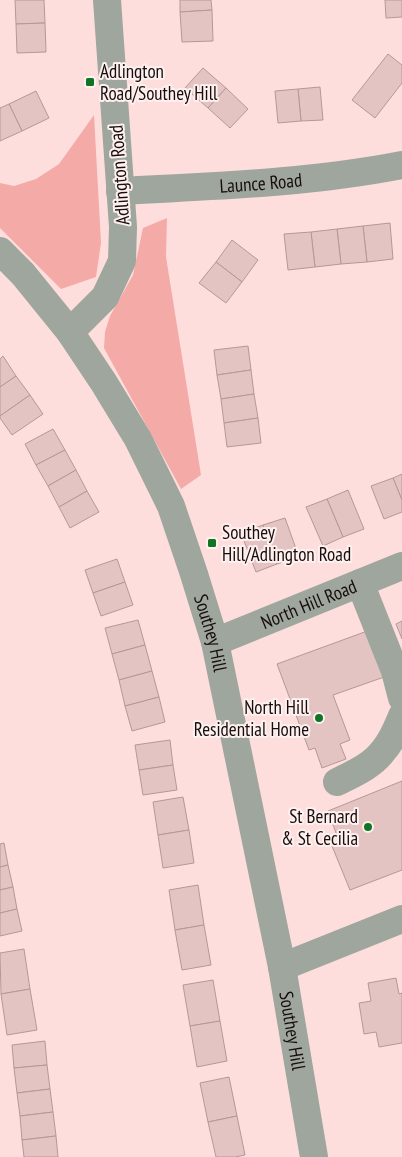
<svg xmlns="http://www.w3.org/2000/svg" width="402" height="1157" font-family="'PT Sans Narrow',sans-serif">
<rect width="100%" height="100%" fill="#fededc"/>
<g fill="#f4aaa7">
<path d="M94,115L101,243L96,277L61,289L0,228V183L14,186L36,179L59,164Z"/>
<path d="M167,218L166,257L201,475L181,489L104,348L105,332L110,316L133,275L143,228Z"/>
</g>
<g fill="#e3c4c3" stroke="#b59896">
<path d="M15,0H44L45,23L16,24Z"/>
<path d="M180,0H211L212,10L180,12Z"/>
<path d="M385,0H402V17L386,18Z"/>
<path d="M212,10L213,41L182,42L180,12Z"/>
<path d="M45,23L46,52L17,53L16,24Z"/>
<path d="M388,54L402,65V83L375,118L352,100Z"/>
<path d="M203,68L226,88L208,108L185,88Z"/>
<path d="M320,87L323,120L301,121L298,89Z"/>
<path d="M226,88L248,109L230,128L208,108Z"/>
<path d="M298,89L301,121L278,123L275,91Z"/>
<path d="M36,91L49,118L22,131L9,104Z"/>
<path d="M9,104L22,131L0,141V108Z"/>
<path d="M390,223L393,259L367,262L363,226Z"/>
<path d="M363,226L367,262L341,264L337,229Z"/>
<path d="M337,229L341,264L315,267L311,232Z"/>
<path d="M311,232L315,267L288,270L284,234Z"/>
<path d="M232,240L258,260L242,282L216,262Z"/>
<path d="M216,262L242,282L226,303L199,283Z"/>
<path d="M248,346L251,370L217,375L214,350Z"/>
<path d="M3,356L16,376L0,387V359Z"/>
<path d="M251,370L254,394L221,399L217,375Z"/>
<path d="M16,376L30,395L0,416V387Z"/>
<path d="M254,394L258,418L224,423L221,399Z"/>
<path d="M30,395L43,414L12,435L0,418V416Z"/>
<path d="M258,418L261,443L227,447L224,423Z"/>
<path d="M53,429L65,450L36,465L25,444Z"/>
<path d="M65,450L76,470L48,486L36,465Z"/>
<path d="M76,470L87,491L59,507L48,486Z"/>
<path d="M402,474V500L393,478Z"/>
<path d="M393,478L402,500V512L384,519L371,486Z"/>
<path d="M348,490L364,529L343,537L327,499Z"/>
<path d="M87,491L99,512L70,528L59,507Z"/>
<path d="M327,499L343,537L323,546L306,507Z"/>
<path d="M285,518L299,557L277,564L263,525Z"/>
<path d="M263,525L277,564L256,572L241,533Z"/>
<path d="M117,559L125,582L93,593L85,570Z"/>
<path d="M125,582L133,605L101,616L93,593Z"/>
<path d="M138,620L145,645L112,654L105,628Z"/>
<path d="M402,621V639L396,624Z"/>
<path d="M370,630L387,676L333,695L350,740L340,744L346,759L322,768L315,748L309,750L277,664Z"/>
<path d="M145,645L152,671L119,680L112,654Z"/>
<path d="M152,671L159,697L125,706L119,680Z"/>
<path d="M159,697L165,722L132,731L125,706Z"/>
<path d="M170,740L173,765L139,770L135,745Z"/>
<path d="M173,765L177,790L143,795L139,770Z"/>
<path d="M402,781V870L350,890L332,846L340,844L328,811Z"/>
<path d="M183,797L189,830L158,835L153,802Z"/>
<path d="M189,830L194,863L163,868L158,835Z"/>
<path d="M4,843L8,865L0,867V844Z"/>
<path d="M8,865L13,887L0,890V867Z"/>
<path d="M198,885L204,925L175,930L169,890Z"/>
<path d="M13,887L17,909L0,913V890Z"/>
<path d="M17,909L22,931L0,936V913Z"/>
<path d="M204,925L211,965L182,970L175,930Z"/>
<path d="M24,949L30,989L1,994L0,953Z"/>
<path d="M396,978L399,994L402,993V1043L379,1047L376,1032L364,1034L359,1003L371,1001L368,983Z"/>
<path d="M213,980L220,1021L190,1026L183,985Z"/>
<path d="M30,989L37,1030L7,1035L1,994Z"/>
<path d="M220,1021L227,1061L197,1067L190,1026Z"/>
<path d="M45,1041L47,1065L14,1068L12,1045Z"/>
<path d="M47,1065L50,1089L17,1093L14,1068Z"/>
<path d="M229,1077L237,1116L208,1122L200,1083Z"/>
<path d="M50,1089L53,1112L20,1116L17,1093Z"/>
<path d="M53,1112L56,1136L22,1140L20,1116Z"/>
<path d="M237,1116L245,1155L235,1157H216L208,1122Z"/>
<path d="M56,1136L58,1157H24L22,1140Z"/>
</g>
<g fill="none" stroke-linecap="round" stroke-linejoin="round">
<g stroke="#9ea69e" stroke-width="28">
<path id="s1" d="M120,191C214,186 310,183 402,165"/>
<path id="s2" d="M0,251L23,274L70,332L104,383L138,439L171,506L194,574L215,642L282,967L314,1157"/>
<path d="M70,332L105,297L122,261L123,227L107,0"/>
<path d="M360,583L395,671L402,698"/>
<path id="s3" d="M215,642L402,566"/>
<path d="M337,782C353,774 372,766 383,751C392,741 397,728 402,716"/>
<path d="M282,967L402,919"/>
</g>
</g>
<g fill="#107425" stroke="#fdf0ef" stroke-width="2">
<rect x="85" y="77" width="10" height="10" rx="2.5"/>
<rect x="207" y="538" width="10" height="10" rx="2.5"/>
<circle cx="319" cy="718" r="5"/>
<circle cx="368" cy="827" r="5"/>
</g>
<g text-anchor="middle" stroke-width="4" stroke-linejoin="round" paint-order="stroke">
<g font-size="19" fill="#170d0c" stroke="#fdf0ef" text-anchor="start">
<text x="100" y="78">Adlington<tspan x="100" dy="22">Road/Southey Hill</tspan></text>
<text x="222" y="539">Southey<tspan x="222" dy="22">Hill/Adlington Road</tspan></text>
<text x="309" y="714" text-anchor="end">North Hill<tspan x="309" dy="22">Residential Home</tspan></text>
<text x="358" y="823" text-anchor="end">St Bernard<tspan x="358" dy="22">&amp; St Cecilia</tspan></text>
</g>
<g font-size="19" fill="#170d0c" stroke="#fdf0ef">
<text transform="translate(119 175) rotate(-94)" y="7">Adlington Road</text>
<text dy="7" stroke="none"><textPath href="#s1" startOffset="141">Launce Road</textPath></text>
<text dy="7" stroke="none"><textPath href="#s3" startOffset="101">North Hill Road</textPath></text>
<text dy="7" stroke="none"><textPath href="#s2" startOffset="442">Southey Hill</textPath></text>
<text dy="7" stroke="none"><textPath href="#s2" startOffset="848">Southey Hill</textPath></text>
</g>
</g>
</svg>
